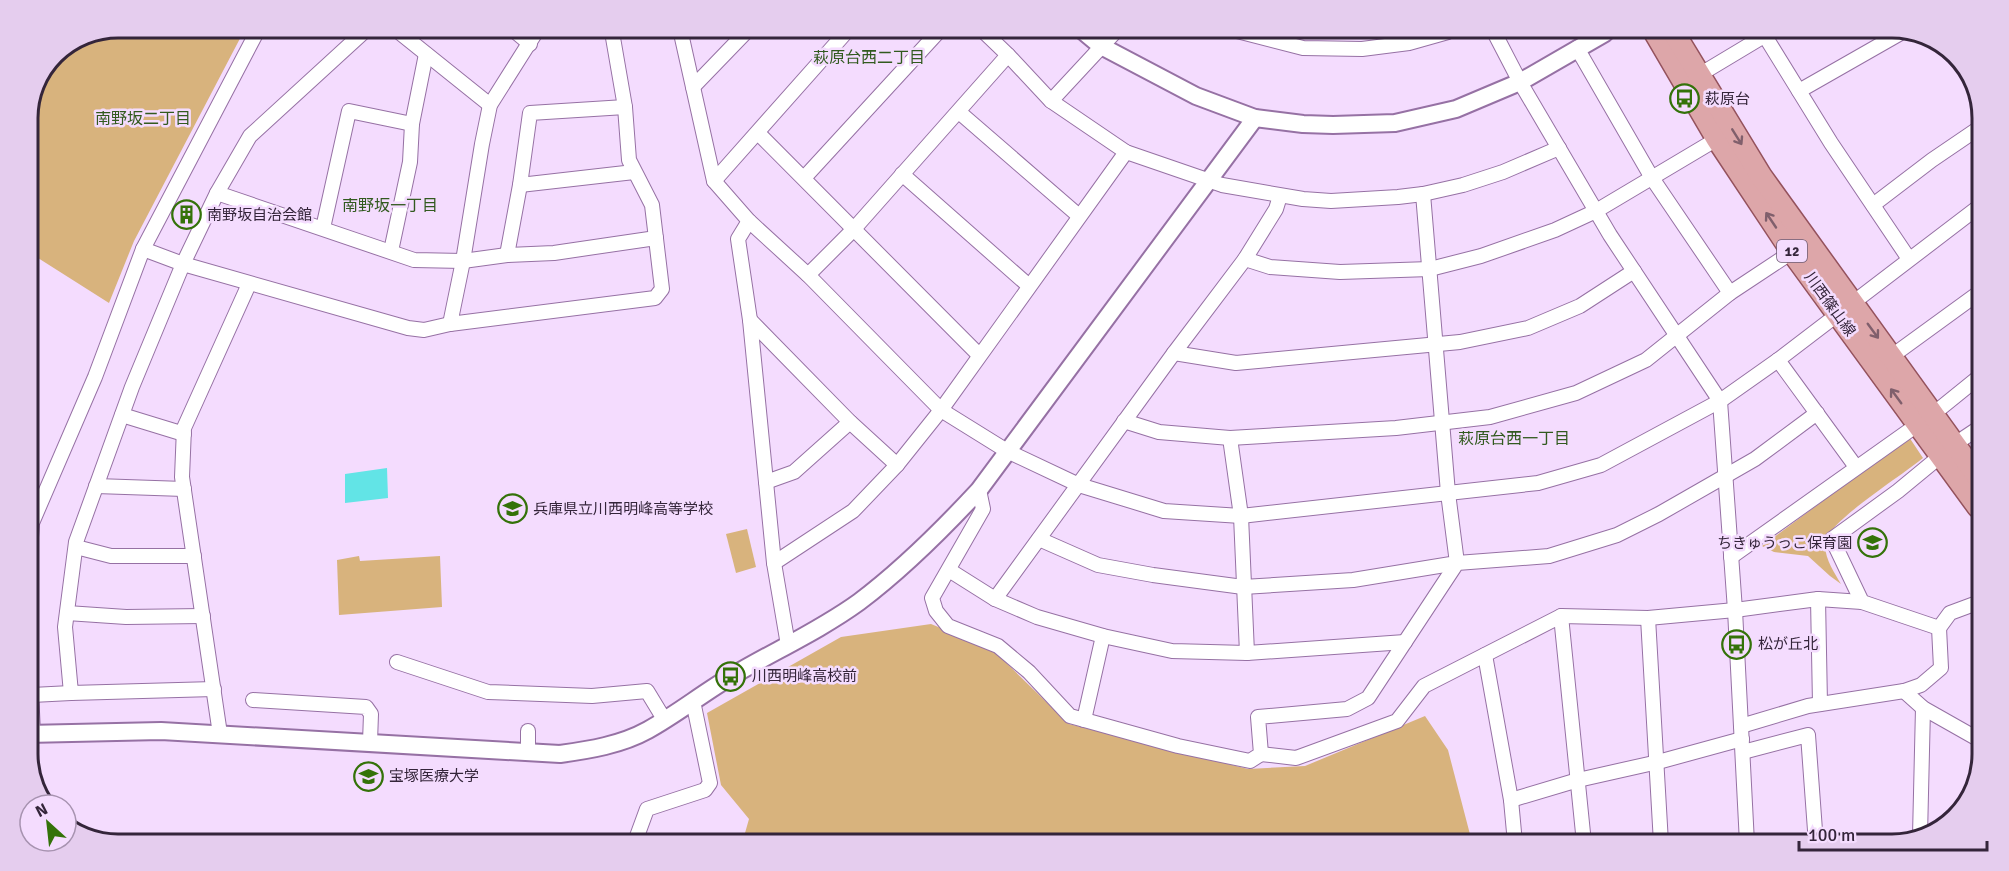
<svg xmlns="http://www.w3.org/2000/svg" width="2009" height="871" font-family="Signika,'Noto Sans JP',sans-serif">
<rect width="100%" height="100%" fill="#f4dcfe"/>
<g fill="#d8b37d">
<path d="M117,27H246L134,241L109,303L27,251V167L32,163L33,155L27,140V112L40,83L47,75L60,51Z"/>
<path d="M1909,437L1923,458C1904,474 1831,520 1826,540C1822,555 1834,572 1841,584L1830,576L1808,556L1774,552L1762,546Z"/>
<path d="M747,529L756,567L736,573L726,534Z"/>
<path d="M359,556L360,561L440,556L442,607L339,615L337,560Z"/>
<path d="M931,624L992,649L1069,724L1248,769L1305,766L1425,716L1448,750L1472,842L743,840L749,819L721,785L707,713L841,637Z"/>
</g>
<path fill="#62e4e6" d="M387,468L388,498L345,503V474Z"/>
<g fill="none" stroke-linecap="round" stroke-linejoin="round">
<g stroke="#62e4e6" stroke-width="4">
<path d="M47,67L56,52"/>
<path d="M27,130L33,161L27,162"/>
</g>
<defs>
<g id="minor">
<path d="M368,28L250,136L217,193L414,260L463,261L507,255L554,253L656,238"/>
<path d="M394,28L490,105"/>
<path d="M511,28L530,44"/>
<path d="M538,29L490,105L482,144L463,261L450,324L655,298L662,289L652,205L629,160L625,107L612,32L609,29"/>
<path d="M680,29L714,181L749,221L808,275L941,410L1007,451L1079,485L1164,511L1241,516L1538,483L1601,465L1720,401L1778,360L1981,205"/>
<path d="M982,30L1008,55L1051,101L1126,152L1222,185L1303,199L1331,201L1398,197L1423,194L1463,185L1503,172L1559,148"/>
<path d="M1237,31L1303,48L1362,49L1409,43L1448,32"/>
<path d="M1494,32L1520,82L1610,235L1720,401L1735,610L1747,843"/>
<path d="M1765,36L1831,143L1909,259"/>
<path d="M1577,48L1652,178L1730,293L1792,252"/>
<path d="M1699,75L1769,33"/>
<path d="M693,87L749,29"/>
<path d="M1799,91L1899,34"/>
<path d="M1051,101L1116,31"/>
<path d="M625,107L530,113L520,185L634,172"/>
<path d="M959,112L1079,216"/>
<path d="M758,133L979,355"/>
<path d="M902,174L1029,286"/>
<path d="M804,178L940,30"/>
<path d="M714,181L848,30"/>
<path d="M1873,205L1932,160L1982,126"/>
<path d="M749,221L738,239L750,320L774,563L788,645"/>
<path d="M323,228L349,111L412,124"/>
<path d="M143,249L183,264L408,328L424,330L450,324"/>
<path d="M391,251L410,162L412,124L426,54"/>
<path d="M507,255L520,185"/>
<path d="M1245,259L1270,267L1340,272L1430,269L1481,256L1555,230L1596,211L1717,139"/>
<path d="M808,275L853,230L1008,55"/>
<path d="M750,320L850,422L897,465"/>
<path d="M1174,353L1236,363L1460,342L1528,328L1580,306L1634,271"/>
<path d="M1892,356L1980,292"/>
<path d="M1778,360L1856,467"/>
<path d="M122,415L184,434"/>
<path d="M1932,415L1979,377"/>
<path d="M1124,421L1159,432L1230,438L1396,428L1490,417L1576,393L1646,360L1730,293"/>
<path d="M1230,438L1241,516L1247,653"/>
<path d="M766,482L794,472L850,422"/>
<path d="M96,486L184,489"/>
<path d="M979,490L983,509L932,598L936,611L948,626L998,646L1029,672L1070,716L1178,746L1250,761L1261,754L1258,717L1347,709L1368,698L1457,563L1549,556L1617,535L1659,514L1755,459L1817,413"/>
<path d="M1039,539L1098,565L1153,575L1243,587L1353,580L1457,563L1448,493L1423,194"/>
<path d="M76,547L111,556H194"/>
<path d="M1731,557L1917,425"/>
<path d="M774,563L853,511L897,465L941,410L1126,152"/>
<path d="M949,570L995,599L1037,617L1103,636L1172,651L1247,653L1405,642"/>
<path d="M27,593L32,523L95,377L143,249L259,28"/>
<path d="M995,599L1174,353L1245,259L1276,209L1280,196"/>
<path d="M1818,599L1862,602"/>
<path d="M27,607L33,733"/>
<path d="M67,613L126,617L203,616"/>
<path d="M1561,616L1584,843"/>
<path d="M1648,618L1661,843"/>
<path d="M1939,628L1950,613L1977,603"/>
<path d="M1485,655L1511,800L1515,843"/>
<path d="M397,662L488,692L592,696L647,691L664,719"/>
<path d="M214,689L71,693L65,627L76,542L132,387L183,264L217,193"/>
<path d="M1904,691L1923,708L1976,738"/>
<path d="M32,695L71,693"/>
<path d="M253,700L366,707L371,714L370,742"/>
<path d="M1084,720L1103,636"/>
<path d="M1741,726L1808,706L1904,691L1921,685L1941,668L1939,628L1862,602L1832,539L1898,491L1955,444L1979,428"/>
<path d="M528,731V753"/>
<path d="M220,734L182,477L184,428L249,284"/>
<path d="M1743,752L1808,735L1816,844"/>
<path d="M1261,754L1296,758L1397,721L1424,686L1561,616L1648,618L1735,610L1818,599L1820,704"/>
<path d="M1511,800L1578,780L1658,762L1742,739"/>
<path d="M1920,836L1923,708"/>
<path d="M636,839L647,809L705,790L710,783L693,701"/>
</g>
<g id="tertiary">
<path d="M1083,31L1101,46L1196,96L1255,118L1303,124L1333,125L1395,123L1456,109L1520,82L1605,33"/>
<path d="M27,734L161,731L560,754C589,750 621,745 648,730C677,714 703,693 732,676C774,651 819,631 859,602C903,569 941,531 979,490L1255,118"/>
</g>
<g id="primary">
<path d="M1655,33L1717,139L1792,252L1978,507"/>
<path d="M1674,33L1761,176L1978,477"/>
</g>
</defs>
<use href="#minor" stroke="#9671a4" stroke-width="16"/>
<use href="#tertiary" stroke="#9671a4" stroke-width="20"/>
<use href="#primary" stroke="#94525d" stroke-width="24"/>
<use href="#minor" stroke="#fff" stroke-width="14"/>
<use href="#tertiary" stroke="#fff" stroke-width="16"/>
<use href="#primary" stroke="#dda6a9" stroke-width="21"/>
</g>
<defs><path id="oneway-shaft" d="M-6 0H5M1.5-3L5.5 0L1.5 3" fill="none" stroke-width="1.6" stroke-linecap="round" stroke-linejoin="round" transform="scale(1.5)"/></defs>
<g stroke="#805f6c">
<use href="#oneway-shaft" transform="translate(1737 137) rotate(58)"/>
<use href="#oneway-shaft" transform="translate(1771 220) rotate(-124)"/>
<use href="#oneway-shaft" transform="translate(1873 331) rotate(54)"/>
<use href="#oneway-shaft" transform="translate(1896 396) rotate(-126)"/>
</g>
<defs>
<symbol id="bus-ring" viewBox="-11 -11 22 22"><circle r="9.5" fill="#f4dcfe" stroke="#347209" stroke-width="1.5"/><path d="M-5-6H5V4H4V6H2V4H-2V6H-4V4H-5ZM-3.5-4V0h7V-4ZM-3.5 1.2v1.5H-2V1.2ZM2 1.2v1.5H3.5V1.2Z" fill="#347209"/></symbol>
<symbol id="building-ring" viewBox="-11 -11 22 22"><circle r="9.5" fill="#f4dcfe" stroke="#347209" stroke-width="1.5"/><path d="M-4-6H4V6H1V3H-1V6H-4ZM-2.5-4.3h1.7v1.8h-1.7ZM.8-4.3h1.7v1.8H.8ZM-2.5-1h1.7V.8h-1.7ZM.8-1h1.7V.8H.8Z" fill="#347209"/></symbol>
<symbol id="school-ring" viewBox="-11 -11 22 22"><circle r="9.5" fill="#f4dcfe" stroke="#347209" stroke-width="1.5"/><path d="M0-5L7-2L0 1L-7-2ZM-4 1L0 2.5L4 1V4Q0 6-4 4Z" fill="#347209"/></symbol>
</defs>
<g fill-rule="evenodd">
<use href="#bus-ring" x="1668" y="82" width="33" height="33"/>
<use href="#building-ring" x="170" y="198" width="33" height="33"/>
<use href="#school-ring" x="496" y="492" width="33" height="33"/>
<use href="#school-ring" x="1856" y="526" width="33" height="33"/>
<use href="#bus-ring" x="1720" y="628" width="33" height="33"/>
<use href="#bus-ring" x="714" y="660" width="33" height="33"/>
<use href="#school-ring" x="352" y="760" width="33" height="33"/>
</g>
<g text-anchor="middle" stroke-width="5" stroke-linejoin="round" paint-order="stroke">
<rect fill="#f4dcfe" stroke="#6e5c75" stroke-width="1.5" x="1777" y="240" width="30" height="22" rx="4.5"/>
<g font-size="14" font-weight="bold" fill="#34253a">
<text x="1792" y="256">12</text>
</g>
<g font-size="15" fill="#34253a" stroke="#f4dcfe" text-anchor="start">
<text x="1705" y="104">萩原台</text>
<text x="207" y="220">南野坂自治会館</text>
<text x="533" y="514">兵庫県立川西明峰高等学校</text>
<text x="1852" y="548" text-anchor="end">ちきゅうっこ保育園</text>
<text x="1758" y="649">松が丘北</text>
<text x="752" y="681">川西明峰高校前</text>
<text x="389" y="781">宝塚医療大学</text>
</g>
<g font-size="15" fill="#34253a" stroke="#f4dcfe">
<text transform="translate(1830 304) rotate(54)" y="5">川西篠山線</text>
</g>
<g font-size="16" fill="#325a1f" stroke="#f4dcfe">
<text x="869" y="63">萩原台西二丁目</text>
<text x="143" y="124">南野坂二丁目</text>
<text x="390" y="211">南野坂一丁目</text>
<text x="1514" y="444">萩原台西一丁目</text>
</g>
</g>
<path d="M0 0H2009V871H0ZM118 38H1892A80 80 0 0 1 1972 118V754A80 80 0 0 1 1892 834H118A80 80 0 0 1 38 754V118A80 80 0 0 1 118 38Z" fill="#e5cdee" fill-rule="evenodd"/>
<path fill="none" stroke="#34253a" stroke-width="3" d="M118 38H1892A80 80 0 0 1 1972 118V754A80 80 0 0 1 1892 834H118A80 80 0 0 1 38 754V118A80 80 0 0 1 118 38Z"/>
<g transform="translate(48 823) rotate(333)"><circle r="28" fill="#f4dcfe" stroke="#a793b0" stroke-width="1.5"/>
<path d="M0-4.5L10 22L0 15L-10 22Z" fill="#347209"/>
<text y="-9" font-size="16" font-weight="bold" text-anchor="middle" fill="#34253a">N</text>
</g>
<path d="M1799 841v9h188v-9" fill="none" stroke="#34253a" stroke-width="3"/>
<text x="1808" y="841" font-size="18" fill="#34253a" stroke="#f4dcfe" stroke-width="4.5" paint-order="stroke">100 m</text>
</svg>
